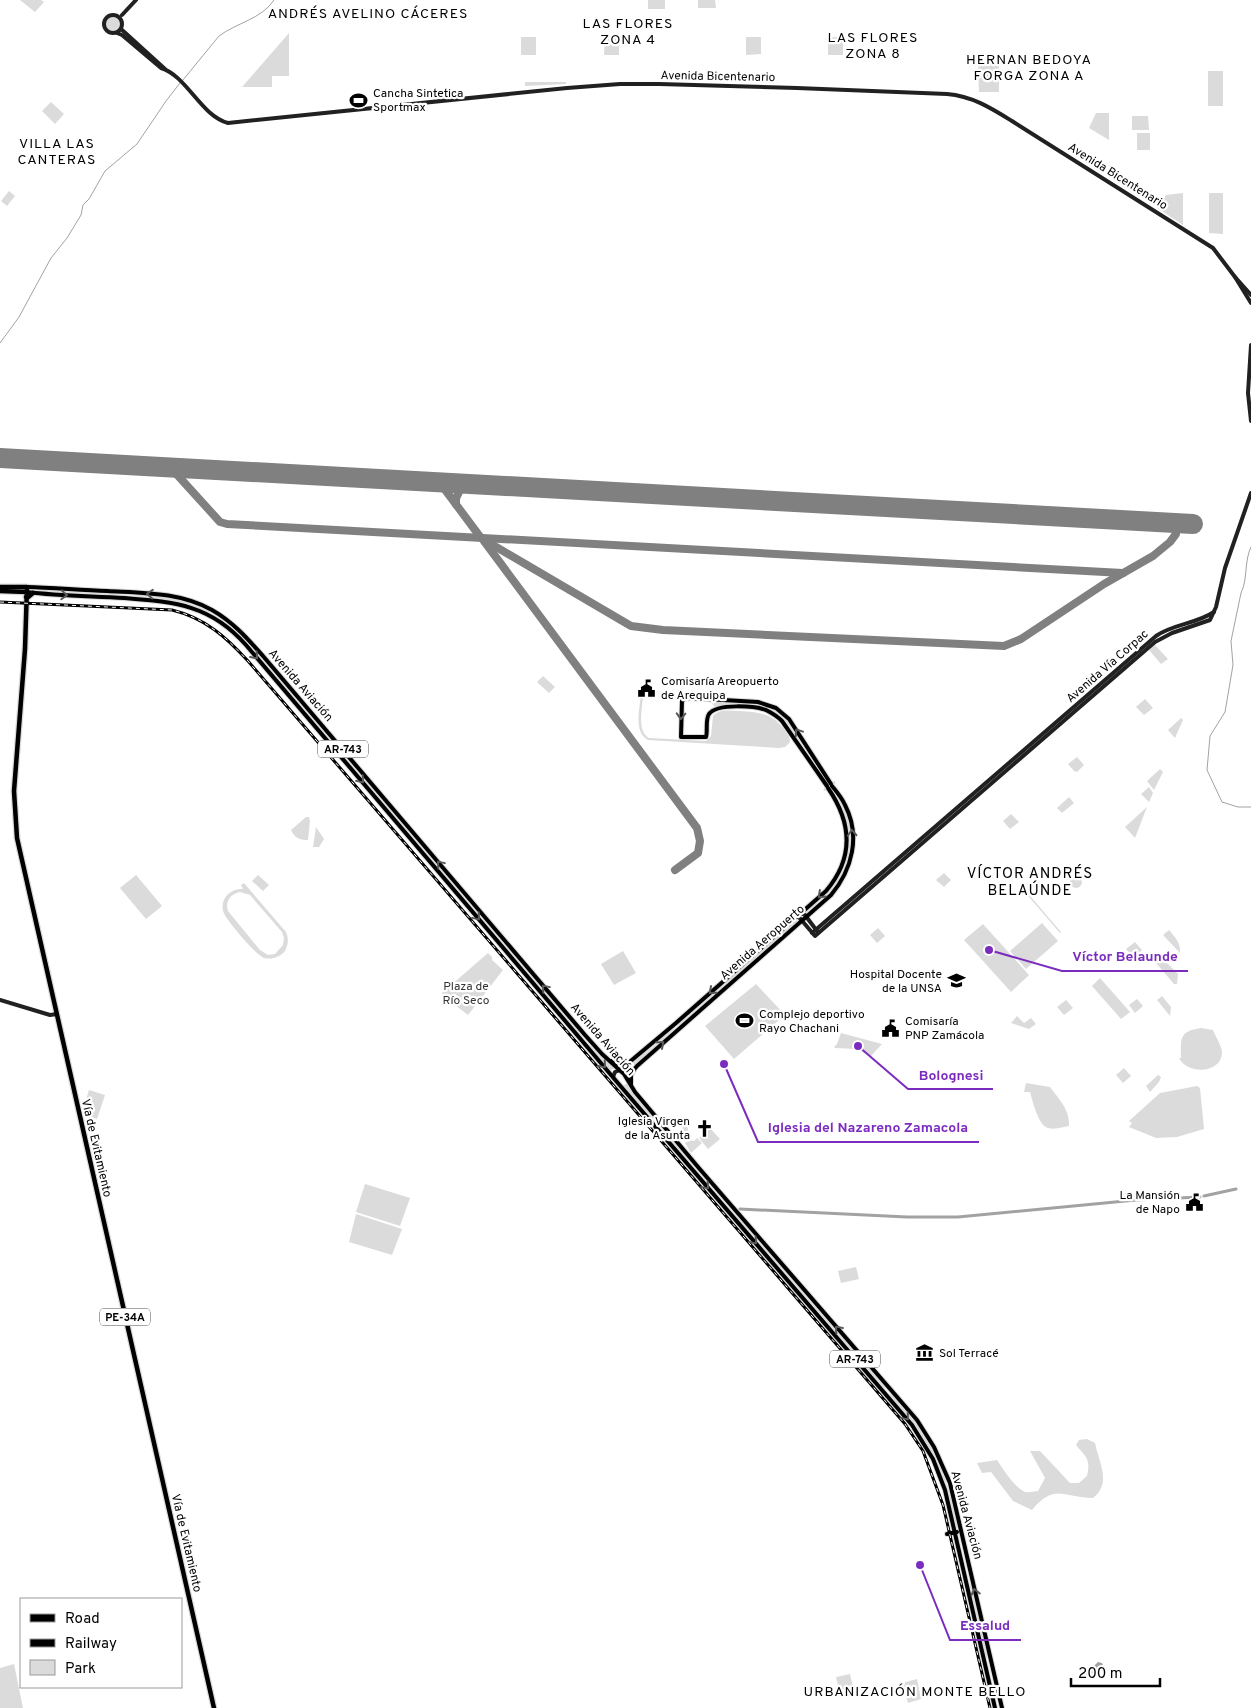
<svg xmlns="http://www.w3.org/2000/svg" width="1251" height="1708" font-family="Overpass,sans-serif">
<rect width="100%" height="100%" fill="#fff"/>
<g fill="#dbdbdb" fill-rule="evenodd">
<path d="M20,0H41L44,2L35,12Z"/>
<rect x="648" y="0" width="17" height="9"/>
<path d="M698,0H715L716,8H698Z"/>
<circle cx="113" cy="24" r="7"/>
<path d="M289,33V76H272V87H242Z"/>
<path d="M536,37V55H521V37Z"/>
<path d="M746,37H761V54L746,55Z"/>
<rect x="828" y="37" width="15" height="18"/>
<path d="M605,38H619V55H604Z"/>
<path d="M978,61H999V92H979Z"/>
<rect x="1208" y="71" width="15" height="35"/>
<path d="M525,82H566V84L525,86Z"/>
<path d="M51,102L64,114L55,124L42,111Z"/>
<path d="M1096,113H1109V140L1089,128Z"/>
<path d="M1132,116H1148L1149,130H1132Z"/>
<rect x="1137" y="133" width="13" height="17"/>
<path d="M9,191L15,196L7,206L1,201Z"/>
<path d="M1183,193V225L1157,208L1166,195Z"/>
<path d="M1209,193H1223V234L1209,233Z"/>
<path d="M37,589L117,593L119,596L37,592Z"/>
<path d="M136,594L177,599L210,611L208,614C184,601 160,599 134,597Z"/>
<path d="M230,623L251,644L355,768H352L243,639L228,626Z"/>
<path d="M1155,645L1168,659L1161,664L1149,650Z"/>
<path d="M543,676L555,687L549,693L537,682Z"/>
<path d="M641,694H643C643,707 636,731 649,738L706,741L711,736L713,716C721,708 730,711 740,711C757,712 772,713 783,728C787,733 790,736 790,742L785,747L779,748L648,740C633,732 640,708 641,694Z"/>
<path d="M1145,699L1153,708L1144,715L1136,707Z"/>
<path d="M710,701C739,706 771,697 790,725C793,729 797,733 798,738L795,737C779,713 771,707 742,706C733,705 724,704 715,707Z"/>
<path d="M1181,718L1183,720L1175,738L1168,730Z"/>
<path d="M1077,757L1084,765L1077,772L1074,771L1068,764Z"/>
<path d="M1160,769L1163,772L1154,790L1147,781Z"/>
<path d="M360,773L499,936V938H497L359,776Z"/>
<path d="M831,786C838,796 844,806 848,817C861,855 837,894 806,914L805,911C813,905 822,898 829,891C858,858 852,822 829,788Z"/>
<path d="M1149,787L1153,793L1149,802L1141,794Z"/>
<path d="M1069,797L1074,803L1062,813L1057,808Z"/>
<path d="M1147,807L1135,838L1125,827Z"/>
<path d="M1011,814L1019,822L1010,829L1003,821Z"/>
<path d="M306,817H309L310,821L308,840C299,840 295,838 291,830Z"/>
<path d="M316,827L324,839L319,847H313Z"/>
<path d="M944,873L951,880L944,887L936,880Z"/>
<path d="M136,875L162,906L146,919L120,888Z"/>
<path d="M258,875L269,885L263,891L252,881Z"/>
<circle cx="1076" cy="882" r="6"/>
<path d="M244,883L286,932C289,939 288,945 285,951C280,957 271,960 264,958C256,955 225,919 223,911C220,898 231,888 243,889L241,885ZM240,892L250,895L282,932L284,938L283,945L275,954L268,955L260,950L228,911C225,902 230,894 240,892Z"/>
<path d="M1025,890L1061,932L1060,933L1024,891Z"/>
<path d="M796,920L798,922L680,1025H677Z"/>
<path d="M1042,923L1058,941L1026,969L1010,951Z"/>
<path d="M983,924L1029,975L1011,992L964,940Z"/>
<path d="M878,928L885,936L877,943L870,935Z"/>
<path d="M1169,930C1175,937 1181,943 1180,953L1163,935Z"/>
<path d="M1135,942L1142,950L1133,958L1126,949Z"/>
<path d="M505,943L584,1035L582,1037L502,945Z"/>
<path d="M623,951L636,973L614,985L601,964Z"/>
<path d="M488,953L492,957V960L503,970L468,1015L442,995V993Z"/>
<path d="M1161,957L1178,974L1177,984H1174L1156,963Z"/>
<path d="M1100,978L1130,1012L1121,1019L1092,986Z"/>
<path d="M756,984L785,1015L734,1059L705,1026Z"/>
<path d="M1162,996L1171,1007L1170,1016L1157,1000Z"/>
<path d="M1137,999L1143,1006L1135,1013L1129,1005Z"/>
<path d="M1066,1000L1073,1008L1064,1015L1057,1007Z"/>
<path d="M1017,1016L1024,1023L1031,1018L1036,1024L1029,1029L1011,1023Z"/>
<path d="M673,1028L675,1029L628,1072L624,1068Z"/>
<path d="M1201,1028L1213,1030C1215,1036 1222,1046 1222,1052C1222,1074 1187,1075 1179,1058H1181C1181,1040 1178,1031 1201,1028Z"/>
<path d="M841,1033L882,1044L871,1056L856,1049L835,1048L834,1047L837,1044Z"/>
<path d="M591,1044L614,1068L610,1071L589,1046Z"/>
<path d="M1124,1068L1131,1076L1123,1083L1116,1075Z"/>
<path d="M1158,1075L1161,1077L1159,1082L1150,1092L1146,1086Z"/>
<path d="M627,1083L658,1122L656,1124L623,1086Z"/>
<path d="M1026,1083L1050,1087C1059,1099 1070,1110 1069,1126C1063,1127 1055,1130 1048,1128C1038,1125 1033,1102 1030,1092H1024Z"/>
<path d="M1197,1086L1200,1088L1204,1129L1177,1137L1156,1138L1129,1127L1132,1123L1129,1121L1160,1093Z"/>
<path d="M89,1090L105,1095L97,1119L84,1115L83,1110Z"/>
<path d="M687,1124L688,1130L686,1135L688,1137L683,1141L675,1134Z"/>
<path d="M710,1128L720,1139L708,1149L699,1138Z"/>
<path d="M665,1131L691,1161L689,1164L663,1133Z"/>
<path d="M697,1138L702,1143L691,1153L685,1143L690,1140L694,1141Z"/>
<path d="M365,1184L410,1198L400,1226L356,1212Z"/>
<path d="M733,1210L886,1386L884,1388L731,1212Z"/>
<path d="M356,1214L402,1229L392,1255L349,1242Z"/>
<path d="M856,1267L859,1279L841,1283L838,1271Z"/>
<path d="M892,1393C901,1404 911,1414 919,1426C940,1457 950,1491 959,1528H956C952,1512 949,1495 943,1480C932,1447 911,1421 889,1395Z"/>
<path d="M1087,1439L1095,1443C1099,1463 1112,1483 1093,1498C1064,1498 1055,1482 1032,1510L1013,1501L991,1472L982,1473L977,1463L997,1460C1003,1469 1015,1488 1025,1492C1029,1493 1034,1491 1038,1491L1045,1478L1030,1451H1040L1070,1483H1079L1087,1476C1091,1459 1086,1457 1076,1445L1079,1440Z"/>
<path d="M971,1583L989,1657H986L969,1584Z"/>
<path d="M14,1664L23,1708H0V1668Z"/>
<path d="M850,1674L853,1687L839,1690L836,1677Z"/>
<path d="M917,1679L921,1699L908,1703L902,1683Z"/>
</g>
<path fill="#a2a2a2" d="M1098,1662L1102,1663L1104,1668L1095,1671L1091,1675H1086V1668L1094,1666Z"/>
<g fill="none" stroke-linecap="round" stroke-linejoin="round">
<g stroke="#a2a2a2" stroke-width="1">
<path d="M183,80L219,36C236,23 262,19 274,0"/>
<path d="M0,343L19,317L51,258L67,238L81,215L83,205L89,199L105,171L137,144L166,101L180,83"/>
<path d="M1251,547C1244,561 1248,579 1241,593L1231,641L1233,665L1225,712L1210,736L1207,770L1222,802L1238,807H1251"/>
</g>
<g stroke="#a2a2a2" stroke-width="3">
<path d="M1204,1196L1236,1189"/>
<path d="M740,1209L907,1217H958L1136,1200L1200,1197"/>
</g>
<g stroke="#808080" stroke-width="8">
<path d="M171,468L220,522L227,524L1123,573"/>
<path d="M433,482L441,485L446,491L481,538L631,626L663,630L1004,646L1021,639L1104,584L1153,556L1170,542L1176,534V528L1170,523"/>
<path d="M456,504C455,495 461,488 469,484"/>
<path d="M484,541L697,828L700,841L698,853L675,870"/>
</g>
<path stroke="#808080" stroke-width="20" d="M0,458L1193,524"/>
<g stroke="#d9d9d9" stroke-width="4" stroke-dasharray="4 2" stroke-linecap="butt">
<path d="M833,782L834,784"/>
<path d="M825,788L826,790"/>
</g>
<defs>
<g id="primary">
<path d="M27,587C54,588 81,590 107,591C143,593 180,592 212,610C233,622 247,638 263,656L585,1035L602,1054L624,1074L635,1092L698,1167L917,1420L934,1447L950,1483L1002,1708"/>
<path d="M27,592C59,596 92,596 124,598C174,602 210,604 246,645L617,1082L912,1425L933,1459L945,1490L995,1708"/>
<path d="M827,786L782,721C778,717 772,713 766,710C755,706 717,703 709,714C705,720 708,731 706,737H681L682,700L688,698L758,702L776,708L789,719L831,784"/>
<path d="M611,1061L620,1064L626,1063"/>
<path d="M620,1070L676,1023L826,891C854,858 852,823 828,788"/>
<path d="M627,1078L637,1066L831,895C852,870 861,836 845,805C842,798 837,792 832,786"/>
<path d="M631,1085V1075L634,1070"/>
<path d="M947,1534L957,1532"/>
</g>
<g id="trunk">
<path d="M0,587H27L25,649L14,791L17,838L214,1708"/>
<path d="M0,591L27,592"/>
<path d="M26,597L27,598L33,593"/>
</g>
</defs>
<use href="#primary" stroke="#dbdbdb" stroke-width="6"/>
<use href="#trunk" stroke="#dbdbdb" stroke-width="7"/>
<g stroke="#212121" stroke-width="4">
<path d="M122,15L136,0"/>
<circle cx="113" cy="24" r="9"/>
<path d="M121,29L165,69"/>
<path d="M117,33L122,35L161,68C187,76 201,116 228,123L567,88L620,84H659L797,88L947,94C972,96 991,108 1012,121L1213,248L1235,277L1251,303"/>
<path d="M1235,277L1251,295"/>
<path d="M1251,345L1248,393L1251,421"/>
<path d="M801,913L805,915L817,931"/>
<path d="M798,916L815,936L1155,642L1172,633L1210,620L1216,607L1225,568L1251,493"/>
<path d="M812,933L1156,636C1173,624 1196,624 1214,612"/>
<path d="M0,1000L50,1015L57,1014"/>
<path d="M613,1077L615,1072L620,1070"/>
</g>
<use href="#primary" stroke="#000" stroke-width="4"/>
<use href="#trunk" stroke="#000" stroke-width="4.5"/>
<defs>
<path id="rail" d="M0,602L172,610C205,618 226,637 248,661L905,1424L923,1451L943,1505L990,1708"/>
</defs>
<use href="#rail" stroke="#000" stroke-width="3"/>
<use href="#rail" stroke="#fff" stroke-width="1" stroke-dasharray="4" stroke-linecap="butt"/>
</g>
<defs><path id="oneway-chevron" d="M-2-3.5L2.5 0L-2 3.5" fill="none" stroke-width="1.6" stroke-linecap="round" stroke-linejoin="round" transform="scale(1.25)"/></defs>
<g stroke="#595959">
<use href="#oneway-chevron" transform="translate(150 594) rotate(-176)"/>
<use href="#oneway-chevron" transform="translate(64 595) rotate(3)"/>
<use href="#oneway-chevron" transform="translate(255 656) rotate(49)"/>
<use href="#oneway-chevron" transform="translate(681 716) rotate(92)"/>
<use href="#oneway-chevron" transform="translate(798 732) rotate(-124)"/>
<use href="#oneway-chevron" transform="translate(361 780) rotate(50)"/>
<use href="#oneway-chevron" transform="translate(852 833) rotate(-93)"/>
<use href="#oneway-chevron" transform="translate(440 864) rotate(-130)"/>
<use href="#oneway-chevron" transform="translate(821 895) rotate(137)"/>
<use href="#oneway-chevron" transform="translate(477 917) rotate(50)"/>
<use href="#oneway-chevron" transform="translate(545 988) rotate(-130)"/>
<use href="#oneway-chevron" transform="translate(712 991) rotate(139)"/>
<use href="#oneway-chevron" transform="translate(661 1044) rotate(-41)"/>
<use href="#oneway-chevron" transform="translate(603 1065) rotate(50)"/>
<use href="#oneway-chevron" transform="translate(706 1186) rotate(49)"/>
<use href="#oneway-chevron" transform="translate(754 1241) rotate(49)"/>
<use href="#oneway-chevron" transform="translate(838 1329) rotate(-131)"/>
<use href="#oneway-chevron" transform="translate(906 1417) rotate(50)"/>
<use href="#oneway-chevron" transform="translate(975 1592) rotate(-103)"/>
</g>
<defs>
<symbol id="stadium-bare" viewBox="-9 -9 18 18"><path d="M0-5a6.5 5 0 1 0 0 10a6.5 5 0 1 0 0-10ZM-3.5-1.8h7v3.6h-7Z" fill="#000" stroke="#fff" stroke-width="2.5" paint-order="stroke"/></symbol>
<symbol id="civic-bare" viewBox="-9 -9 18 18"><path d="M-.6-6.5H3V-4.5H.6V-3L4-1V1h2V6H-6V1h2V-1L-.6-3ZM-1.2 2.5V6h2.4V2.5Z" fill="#000" stroke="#fff" stroke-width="2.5" paint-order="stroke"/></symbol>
<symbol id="university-bare" viewBox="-9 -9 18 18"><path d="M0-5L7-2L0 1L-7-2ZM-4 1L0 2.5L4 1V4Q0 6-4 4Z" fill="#000" stroke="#fff" stroke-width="2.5" paint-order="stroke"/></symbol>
<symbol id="church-bare" viewBox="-9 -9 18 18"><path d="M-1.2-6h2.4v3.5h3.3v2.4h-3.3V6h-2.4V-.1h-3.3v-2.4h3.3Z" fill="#000" stroke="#fff" stroke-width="2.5" paint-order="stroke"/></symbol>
<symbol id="museum-bare" viewBox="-9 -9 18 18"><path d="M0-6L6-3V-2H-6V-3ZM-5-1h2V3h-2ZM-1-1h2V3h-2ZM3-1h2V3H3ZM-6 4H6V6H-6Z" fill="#000" stroke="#fff" stroke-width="2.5" paint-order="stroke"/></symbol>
</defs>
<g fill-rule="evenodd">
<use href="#stadium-bare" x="346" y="88" width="25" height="25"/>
<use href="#civic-bare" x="634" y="676" width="25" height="25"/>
<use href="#university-bare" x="944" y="968" width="25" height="25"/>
<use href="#stadium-bare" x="732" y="1008" width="25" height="25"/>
<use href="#civic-bare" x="878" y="1016" width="25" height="25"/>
<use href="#church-bare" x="692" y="1116" width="25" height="25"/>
<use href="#civic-bare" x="1182" y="1190" width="25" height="25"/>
<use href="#museum-bare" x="912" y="1340" width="25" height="25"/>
</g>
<g text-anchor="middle" stroke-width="4.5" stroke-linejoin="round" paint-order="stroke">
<g fill="#fff" stroke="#4c4c4c" stroke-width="1">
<rect x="318" y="740.5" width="50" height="17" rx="4"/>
<rect x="100" y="1308.5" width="50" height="17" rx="4"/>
<rect x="830" y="1350.5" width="50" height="17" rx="4"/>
</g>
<g font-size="11" font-weight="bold" fill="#000">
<text x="343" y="753">AR-743</text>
<text x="125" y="1321">PE-34A</text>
<text x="855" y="1363">AR-743</text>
</g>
<g font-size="12" fill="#000" stroke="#fff">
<text transform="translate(718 76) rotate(1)" y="4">Avenida Bicentenario</text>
<text transform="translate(1118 176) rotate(32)" y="4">Avenida Bicentenario</text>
<text transform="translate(1107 666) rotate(-41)" y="4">Avenida Vía Corpac</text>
<text transform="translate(301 685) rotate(49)" y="4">Avenida Aviación</text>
<text transform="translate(762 942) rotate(-41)" y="4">Avenida Aeropuerto</text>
<text transform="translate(603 1039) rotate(49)" y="4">Avenida Aviación</text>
<text transform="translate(97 1148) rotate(77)" y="4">Vía de Evitamiento</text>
<text transform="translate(967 1515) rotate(75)" y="4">Avenida Aviación</text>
<text transform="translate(187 1543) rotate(77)" y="4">Vía de Evitamiento</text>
</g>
<g font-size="12" fill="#000" stroke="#fff" text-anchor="start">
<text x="373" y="97">Cancha Sintetica<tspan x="373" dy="14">Sportmax</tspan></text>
<text x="661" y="685">Comisaría Areopuerto<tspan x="661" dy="14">de Arequipa</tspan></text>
<text x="942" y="978" text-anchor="end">Hospital Docente<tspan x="942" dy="14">de la UNSA</tspan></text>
<text x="759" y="1018">Complejo deportivo<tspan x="759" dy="14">Rayo Chachani</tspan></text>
<text x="905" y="1025">Comisaría<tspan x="905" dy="14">PNP Zamácola</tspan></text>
<text x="690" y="1125" text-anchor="end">Iglesia Virgen<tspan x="690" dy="14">de la Asunta</tspan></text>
<text x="1180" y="1199" text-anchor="end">La Mansión<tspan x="1180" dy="14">de Napo</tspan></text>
<text x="939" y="1357">Sol Terracé</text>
</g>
<g font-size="12" fill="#323232" stroke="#fff">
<text x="466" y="990">Plaza de<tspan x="466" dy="14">Río Seco</tspan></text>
</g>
<g font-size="14" letter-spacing="1" fill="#000" stroke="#fff">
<text x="368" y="18">ANDRÉS AVELINO CÁCERES</text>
<text x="628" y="28">LAS FLORES<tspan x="628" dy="16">ZONA 4</tspan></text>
<text x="873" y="42">LAS FLORES<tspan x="873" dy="16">ZONA 8</tspan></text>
<text x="1029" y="64">HERNAN BEDOYA<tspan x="1029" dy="16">FORGA ZONA A</tspan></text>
<text x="57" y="148">VILLA LAS<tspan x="57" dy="16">CANTERAS</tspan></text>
<text x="915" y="1696">URBANIZACIÓN MONTE BELLO</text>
</g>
<g font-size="15" letter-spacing="1" fill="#000" stroke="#fff">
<text x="1030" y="878">VÍCTOR ANDRÉS<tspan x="1030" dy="17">BELAÚNDE</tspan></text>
</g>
</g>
<path fill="none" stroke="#7b2cbf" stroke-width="2" d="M989 950L1062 971H1188M858 1046L908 1089H993M724 1064L758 1142H979M920 1565L950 1640H1021"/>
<g fill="#7b2cbf" stroke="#fff" stroke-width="2">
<circle cx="989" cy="950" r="5"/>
<circle cx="858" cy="1046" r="5"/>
<circle cx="724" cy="1064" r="5"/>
<circle cx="920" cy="1565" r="5"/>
</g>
<g font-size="14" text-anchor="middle" font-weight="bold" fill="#7b2cbf" stroke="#fff" stroke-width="4.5" stroke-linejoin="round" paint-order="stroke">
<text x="1125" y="961">Víctor Belaunde</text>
<text x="951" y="1080">Bolognesi</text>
<text x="868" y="1132">Iglesia del Nazareno Zamacola</text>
<text x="985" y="1630">Essalud</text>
</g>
<rect x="20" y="1598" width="162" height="90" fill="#ffffff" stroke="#999999"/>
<rect x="30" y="1614" width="25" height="8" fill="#000000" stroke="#999999"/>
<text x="65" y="1623" font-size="15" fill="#000000">Road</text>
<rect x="30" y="1639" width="25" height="8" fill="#000000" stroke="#999999"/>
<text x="65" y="1648" font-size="15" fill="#000000">Railway</text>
<rect x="30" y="1660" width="25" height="15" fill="#dbdbdb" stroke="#999999"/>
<text x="65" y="1673" font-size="15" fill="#000000">Park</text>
<path d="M1071 1678v8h89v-8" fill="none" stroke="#000000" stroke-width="2.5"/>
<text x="1078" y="1678" font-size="15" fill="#000000" stroke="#ffffff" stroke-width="4" paint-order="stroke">200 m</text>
</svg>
